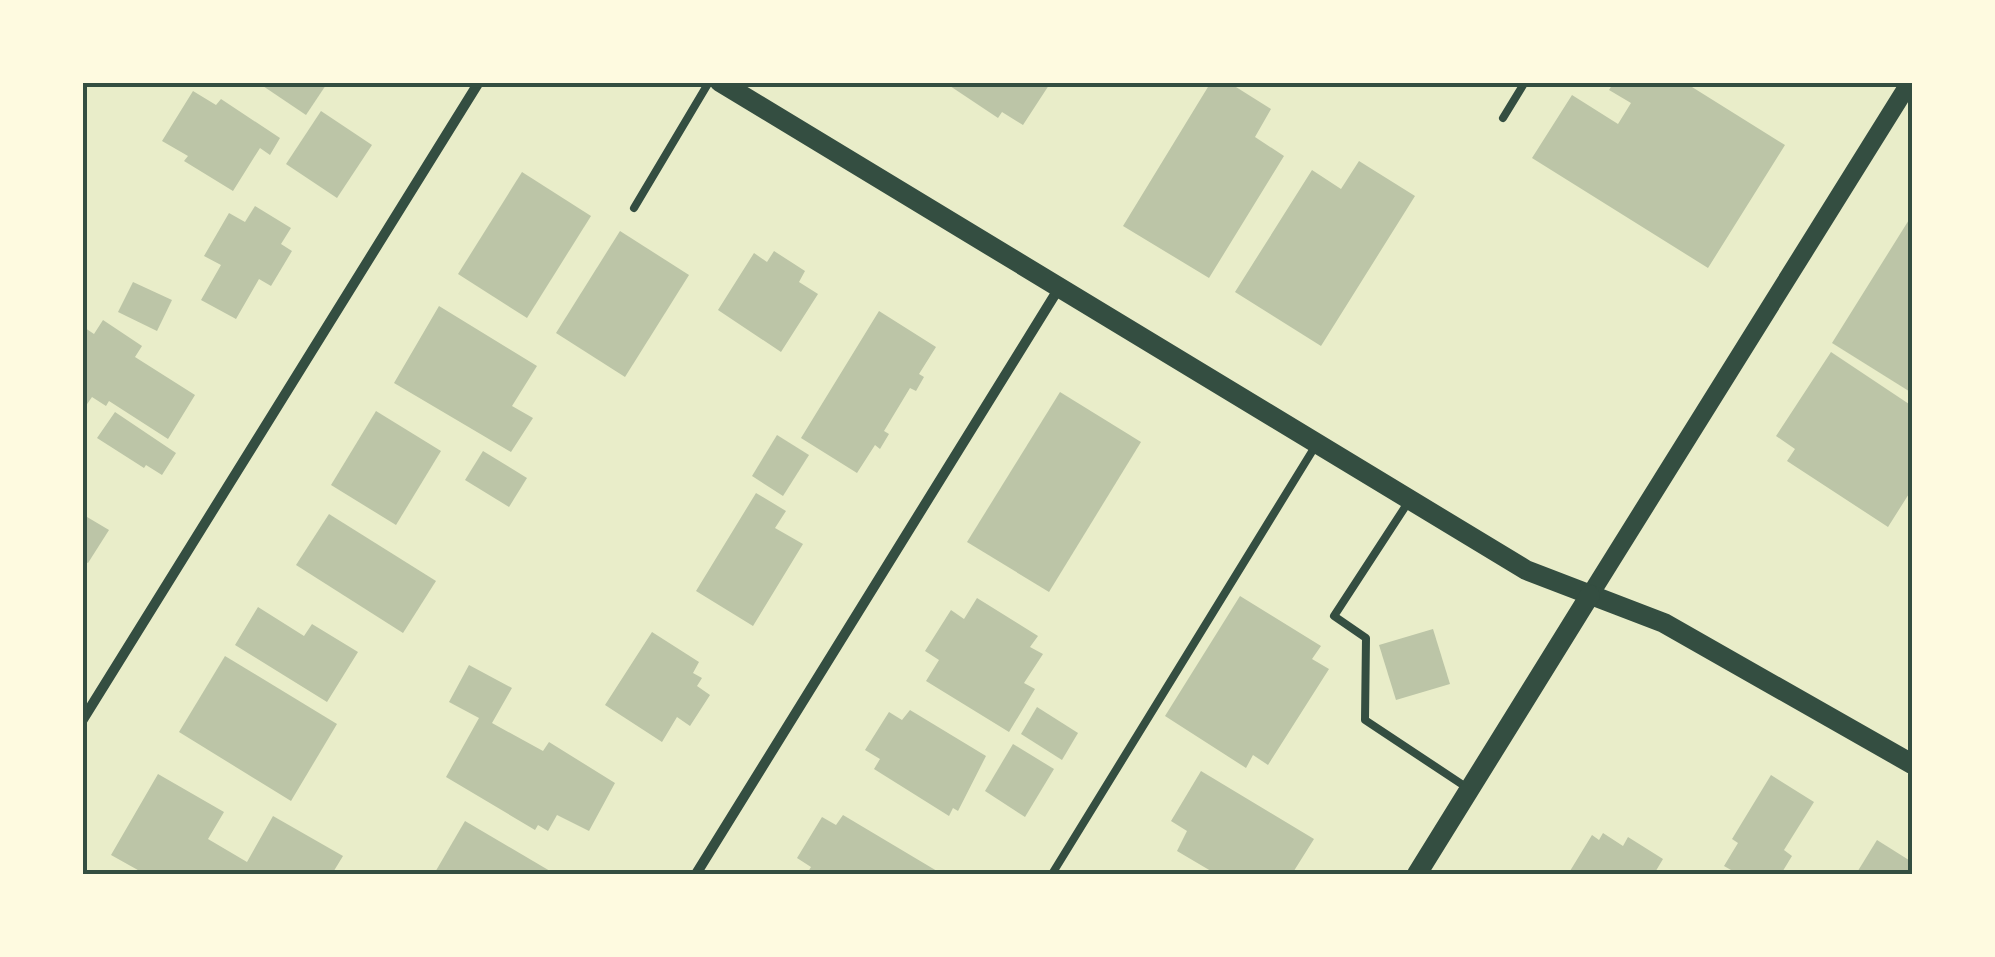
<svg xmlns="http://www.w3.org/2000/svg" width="1995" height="957" font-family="'Zilla Slab',serif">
<rect width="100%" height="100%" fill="#e9edc9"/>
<g fill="#bcc5a7">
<path d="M257,82H328L306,115Z"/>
<path d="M944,82H1051L1023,125L1002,112L998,118Z"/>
<path d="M1211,82H1228L1271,109L1255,137L1284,156L1209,278L1123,226Z"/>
<path d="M1614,82H1684L1785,145L1708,268L1532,158L1572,95L1618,124L1631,103L1609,90Z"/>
<path d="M193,91L216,105L221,99L280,138L270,155L260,148L233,191L184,161L188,156L162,141Z"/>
<path d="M321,111L372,145L337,198L286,164Z"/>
<path d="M1359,161L1415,196L1321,346L1235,292L1312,170L1341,189Z"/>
<path d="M522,172L591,216L527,318L458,274Z"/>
<path d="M255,206L291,228L281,244L292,251L271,286L259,279L236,319L201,300L221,265L204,256L229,213L245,222Z"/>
<path d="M1912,215V393L1832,343Z"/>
<path d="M620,231L689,275L625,377L556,333Z"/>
<path d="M774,251L805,271L799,282L818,294L781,352L718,310L754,253L767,262Z"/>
<path d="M133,282L172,300L157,331L118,312Z"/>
<path d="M439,306L537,366L512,406L533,418L511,452L394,383Z"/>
<path d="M879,311L936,347L919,374L924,377L916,391L910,388L884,431L889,434L880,449L875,445L857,473L801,438Z"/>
<path d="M103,320L142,346L135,357L195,395L168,439L109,401L106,406L92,397L85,407L82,405V326L94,334Z"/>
<path d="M1831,352L1912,406V489L1888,527L1787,461L1795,449L1776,436Z"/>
<path d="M1060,392L1141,442L1049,592L967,542Z"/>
<path d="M376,411L441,451L396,525L331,485Z"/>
<path d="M115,412L176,453L162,475L146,465L144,468L97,438Z"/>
<path d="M777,435L809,455L783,496L752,476Z"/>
<path d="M483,451L527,478L509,507L465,480Z"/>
<path d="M756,493L786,511L775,528L803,544L753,626L696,591Z"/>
<path d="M82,514L109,530L88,563L82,560Z"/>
<path d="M329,514L436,581L403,633L296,565Z"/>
<path d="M1240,596L1321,646L1312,659L1329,669L1268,765L1253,755L1246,768L1165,716Z"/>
<path d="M977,598L1038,636L1030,647L1043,654L1024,683L1035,689L1009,732L926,681L939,660L925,651L951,610L964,619Z"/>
<path d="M258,607L304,636L312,624L358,652L327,702L235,645Z"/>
<path d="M1433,629L1450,684L1396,700L1379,645Z"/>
<path d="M652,632L699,662L693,673L702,678L697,686L710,695L690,726L677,717L662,742L605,705Z"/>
<path d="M225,656L337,724L291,801L179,732Z"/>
<path d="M469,665L512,688L492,723L543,751L549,742L615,783L589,831L557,815L548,831L538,825L535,830L446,777L479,718L449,702Z"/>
<path d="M1037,707L1078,733L1062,760L1021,734Z"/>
<path d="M910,710L986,756L958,811L953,808L949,816L874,769L880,759L865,750L889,712L902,720Z"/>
<path d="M1013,744L1054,769L1025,817L985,791Z"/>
<path d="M1201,771L1314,839L1292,874H1216L1177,851L1187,831L1171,821Z"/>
<path d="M158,774L224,812L208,839L247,862L273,816L343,856L332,874H145L111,855Z"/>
<path d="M1771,775L1814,802L1784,850L1792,856L1781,874H1738L1724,866L1738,843L1732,839Z"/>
<path d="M843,815L942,874L808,872L811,867L797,858L822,817L836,825Z"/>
<path d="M465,821L550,871L548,874H434Z"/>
<path d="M1603,833L1623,846L1628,837L1663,859L1654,874H1577L1570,871L1592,835L1599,840Z"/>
<path d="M1877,840L1912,862V874H1856Z"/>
</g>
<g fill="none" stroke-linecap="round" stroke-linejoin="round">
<g stroke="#344e41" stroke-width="8">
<path d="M1503,118L1525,82"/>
<path d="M634,208L709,82"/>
<path d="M1409,501L1334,616L1366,638L1365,720L1469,789"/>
<path d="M1052,874L1316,445"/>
</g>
<g stroke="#344e41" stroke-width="10">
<path d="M82,721L479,82"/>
<path d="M696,874L1059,288"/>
</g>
<path stroke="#344e41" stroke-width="18" d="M1590,595L1910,82"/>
<g stroke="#344e41" stroke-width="20">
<path d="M720,82L1526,570L1664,623L1912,764"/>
<path d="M1417,874L1590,595"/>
</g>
</g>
<rect width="1995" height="957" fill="none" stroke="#fefae0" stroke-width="170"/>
<rect x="85" y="85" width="1825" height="787" fill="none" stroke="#344e41" stroke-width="4"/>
</svg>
